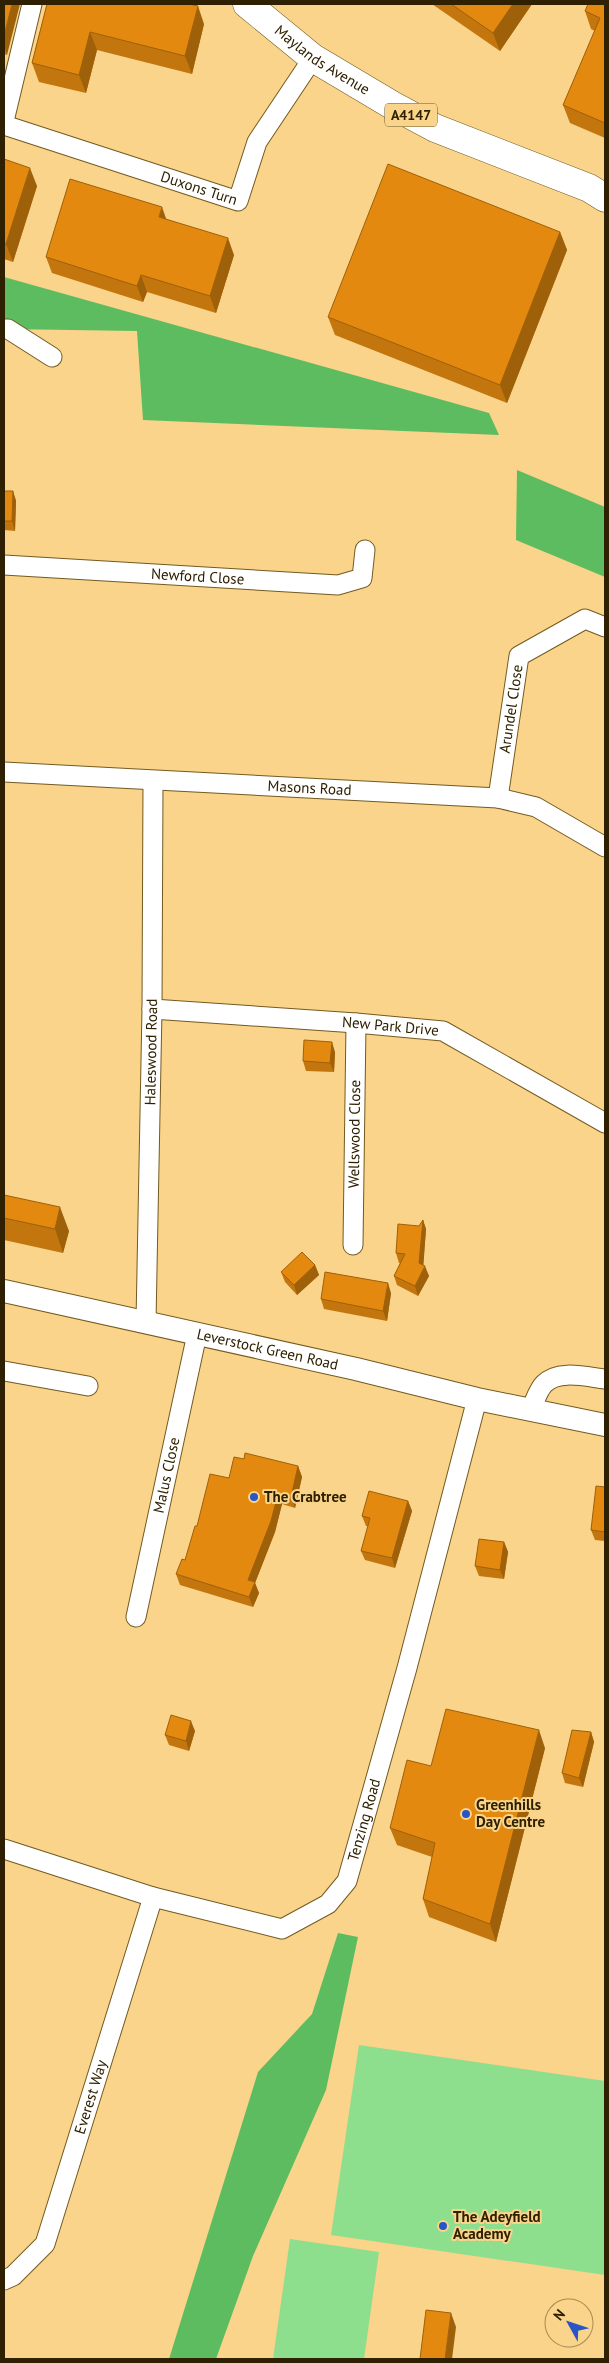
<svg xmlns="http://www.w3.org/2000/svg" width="609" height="2363" font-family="'PT Sans',sans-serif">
<rect width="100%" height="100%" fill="#f9d48a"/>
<g fill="#8dde8d">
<path d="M359,2045L605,2081V2275L331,2235Z"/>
<path d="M290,2239L379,2252L364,2359H273Z"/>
</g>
<g fill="#5ebc60">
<path d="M4,277L489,413L499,435L143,420L137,331L4,329Z"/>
<path d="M517,470L605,507V577L516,540Z"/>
<path d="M338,1933L358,1937L326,2090L253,2256L216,2359H169L258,2072L312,2014Z"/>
</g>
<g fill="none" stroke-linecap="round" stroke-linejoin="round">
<defs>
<g id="minor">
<path d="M4,121L32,4"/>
<path id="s1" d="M4,125L238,201L257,142L313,58"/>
<path d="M4,329H8L52,357"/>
<path id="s2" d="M4,565L338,585L362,578L365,550"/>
<path id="s3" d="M4,772L498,798L536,807L605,847"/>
<path id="s4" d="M498,798L519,656L585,619L605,627"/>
<path id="s5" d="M152,1009L356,1023L443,1031L605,1123"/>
<path id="s6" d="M353,1245L356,1023"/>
<path id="s7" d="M146,1322L152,1009L153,781"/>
<path d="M4,1371L88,1386"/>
<path d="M531,1409C535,1401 538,1390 544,1384C558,1369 587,1377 605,1379"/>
<path id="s8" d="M136,1617L197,1334"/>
<path id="s9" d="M4,1849L153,1897L282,1929L328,1904L347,1881L407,1668L477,1399"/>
<path id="s10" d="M4,2280L13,2276L45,2244L153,1897"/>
</g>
<g id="tertiary">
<path id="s11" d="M4,1291L356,1369L477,1399L605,1425"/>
</g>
<g id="primary">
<path id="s12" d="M247,4L313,58L392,105L435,128L589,188L605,198"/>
</g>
</defs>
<use href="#minor" stroke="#735a21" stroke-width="21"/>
<use href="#tertiary" stroke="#735a21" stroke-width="24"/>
<use href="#primary" stroke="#735a21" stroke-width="29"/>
<use href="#minor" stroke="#fff" stroke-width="19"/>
<use href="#tertiary" stroke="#fff" stroke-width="22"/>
<use href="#primary" stroke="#fff" stroke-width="28"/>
</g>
<g fill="#c3760d">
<path d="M4,4L7,55L4,54Z"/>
<path d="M47,4L204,24L192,74L97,50L86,93L39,82L32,63Z"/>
<path d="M432,4H532L500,51Z"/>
<path d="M605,4V138L570,123L563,105L595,31L591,29L585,11Z"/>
<path d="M4,159L37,186L13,262L4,259Z"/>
<path d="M166,219L234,255L216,313L147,292L143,302L52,273L46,257Z"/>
<path d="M560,232L567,250L507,403L335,335L328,317Z"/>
<path d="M4,491H13L16,501L15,531L4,530Z"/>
<path d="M335,1052L334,1072L306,1071L303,1061Z"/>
<path d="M4,1195L69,1231L63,1253L4,1240Z"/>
<path d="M423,1220L426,1229L423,1265L429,1276L418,1296L397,1285L394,1276L400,1263H399L396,1253L419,1226Z"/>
<path d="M315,1265L319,1275L297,1295L285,1282L281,1272Z"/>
<path d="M391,1293L387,1321L324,1309L321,1299Z"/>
<path d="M244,1459L298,1466L302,1477L295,1508L282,1504L275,1532L255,1583L259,1593L253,1607L180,1585L176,1574L185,1560L197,1526Z"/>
<path d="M605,1487V1541L595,1540L591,1530Z"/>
<path d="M408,1501L412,1511L395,1568L365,1560L361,1551L368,1526H366L362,1516Z"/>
<path d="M504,1542L508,1552L504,1579L479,1576L475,1566Z"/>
<path d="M195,1731L189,1751L169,1745L165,1735Z"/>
<path d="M591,1732L594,1742L583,1787L565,1783L562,1773Z"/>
<path d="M545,1748L496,1942L429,1917L423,1899L432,1857L397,1845L390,1828L431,1766Z"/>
</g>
<g fill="#9f600a">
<path d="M12,4H20L7,55L4,45V36Z"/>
<path d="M513,4H532L500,51L493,33Z"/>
<path d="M198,6L204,24L192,74L185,56Z"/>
<path d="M90,32L97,50L86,93L79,75Z"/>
<path d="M30,168L37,186L13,262L6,244Z"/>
<path d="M162,207L168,224L159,217Z"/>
<path d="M560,232L567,250L507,403L500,385Z"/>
<path d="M228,238L234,255L216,313L210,296Z"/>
<path d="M141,275L147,292L143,302L137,286Z"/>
<path d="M13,491L16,501L15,531L12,521Z"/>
<path d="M332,1042L335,1052L334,1072L330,1063Z"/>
<path d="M60,1207L69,1231L63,1253L55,1229Z"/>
<path d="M423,1220L426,1229L423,1271L425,1266L429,1276L418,1296L415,1286L419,1263Z"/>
<path d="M315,1265L319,1275L297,1295L294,1285Z"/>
<path d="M388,1283L391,1293L387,1321L383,1311Z"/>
<path d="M298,1466L302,1477L295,1508L291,1497Z"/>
<path d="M278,1494L282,1504L275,1532L255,1583L259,1593L253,1607L249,1597L248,1580Z"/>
<path d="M408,1501L412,1511L395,1568L392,1558Z"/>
<path d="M504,1542L508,1552L504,1579L500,1570Z"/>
<path d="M191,1721L195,1731L189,1751L186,1741Z"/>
<path d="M539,1730L545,1748L496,1942L490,1924Z"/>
<path d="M591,1732L594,1742L583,1787L579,1778Z"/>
<path d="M451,2313L456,2327L452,2359H445Z"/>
</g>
<g fill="#e3890f" stroke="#9f600a">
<path d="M4,4H12L4,36Z"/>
<path d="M47,4H189L198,6L185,56L90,32L79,75L32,63Z"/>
<path d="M451,4H513L493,33Z"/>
<path d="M588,4H605V123L563,105L600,18L585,11Z"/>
<path d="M4,159L30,168L6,244L4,243Z"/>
<path d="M388,164L560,232L500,385L328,317Z"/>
<path d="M70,179L162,207L159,217L228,238L210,296L141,275L137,286L46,257Z"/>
<path d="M4,491H13L12,521H4Z"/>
<path d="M304,1040L332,1042L330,1063L303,1061Z"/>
<path d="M4,1195L60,1207L55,1229L4,1218Z"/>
<path d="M423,1220L419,1263L425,1266L415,1286L394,1276L405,1254L396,1253L398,1224L419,1226Z"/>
<path d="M302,1252L315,1265L294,1285L281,1272Z"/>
<path d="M325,1272L388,1283L383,1311L321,1299Z"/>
<path d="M245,1453L298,1466L291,1497L278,1494L271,1521L248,1580L255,1582L249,1597L176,1574L182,1559L185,1560L195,1526H197L210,1474L229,1478L234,1457L244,1459Z"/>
<path d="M596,1486L605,1487V1532L591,1530Z"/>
<path d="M369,1491L408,1501L392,1558L361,1551L370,1518L362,1516Z"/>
<path d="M479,1539L504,1542L500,1570L475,1566Z"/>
<path d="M446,1709L539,1730L490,1924L423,1899L435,1843L390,1828L407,1760L431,1766Z"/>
<path d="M171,1715L191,1721L186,1741L165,1735Z"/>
<path d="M572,1730L591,1732L579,1778L562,1773Z"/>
<path d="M426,2310L451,2313L445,2359H420Z"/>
</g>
<g fill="#2a56c5" stroke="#f9d48a" stroke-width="2">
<circle cx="254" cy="1497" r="5"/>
<circle cx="466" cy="1814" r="5"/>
<circle cx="443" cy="2226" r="5"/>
</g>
<g text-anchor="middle" stroke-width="4" stroke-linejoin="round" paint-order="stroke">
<rect fill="#f9d48a" stroke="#6b562a" stroke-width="1" x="385" y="103.5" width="52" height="23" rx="4"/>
<g font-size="14" font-weight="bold" fill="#2e2001">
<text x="411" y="120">A4147</text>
</g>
<g font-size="15" fill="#2e2001" stroke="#f9d48a">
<text dy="5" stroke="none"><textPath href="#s12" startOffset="94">Maylands Avenue</textPath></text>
<text dy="5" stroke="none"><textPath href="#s1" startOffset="205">Duxons Turn</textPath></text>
<text dy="5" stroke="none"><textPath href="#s2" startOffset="194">Newford Close</textPath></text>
<text dy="5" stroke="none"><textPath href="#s4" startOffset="90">Arundel Close</textPath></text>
<text dy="5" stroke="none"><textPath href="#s3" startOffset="306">Masons Road</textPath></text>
<text dy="5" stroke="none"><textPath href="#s5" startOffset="239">New Park Drive</textPath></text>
<text dy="5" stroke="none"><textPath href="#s7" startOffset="270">Haleswood Road</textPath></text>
<text dy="5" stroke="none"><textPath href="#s6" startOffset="111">Wellswood Close</textPath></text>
<text dy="5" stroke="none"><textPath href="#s11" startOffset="270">Leverstock Green Road</textPath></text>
<text dy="5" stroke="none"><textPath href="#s8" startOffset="145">Malus Close</textPath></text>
<text dy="5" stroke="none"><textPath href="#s9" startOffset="435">Tenzing Road</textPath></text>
<text dy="5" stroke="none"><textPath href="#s10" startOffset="209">Everest Way</textPath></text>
</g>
<g font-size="15" font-weight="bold" fill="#2e2001" stroke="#f9d48a" text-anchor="start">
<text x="264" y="1502">The Crabtree</text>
<text x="476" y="1810">Greenhills<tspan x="476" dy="17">Day Centre</tspan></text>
<text x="453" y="2222">The Adeyfield<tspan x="453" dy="17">Academy</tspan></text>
</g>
</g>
<rect width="609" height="2363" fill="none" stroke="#2e2001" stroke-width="10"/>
<g transform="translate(569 2323) rotate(310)"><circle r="24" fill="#f9d48a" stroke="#a88c53"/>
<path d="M0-4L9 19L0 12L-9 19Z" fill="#2a56c5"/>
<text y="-8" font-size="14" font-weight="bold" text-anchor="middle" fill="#2e2001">N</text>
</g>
</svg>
